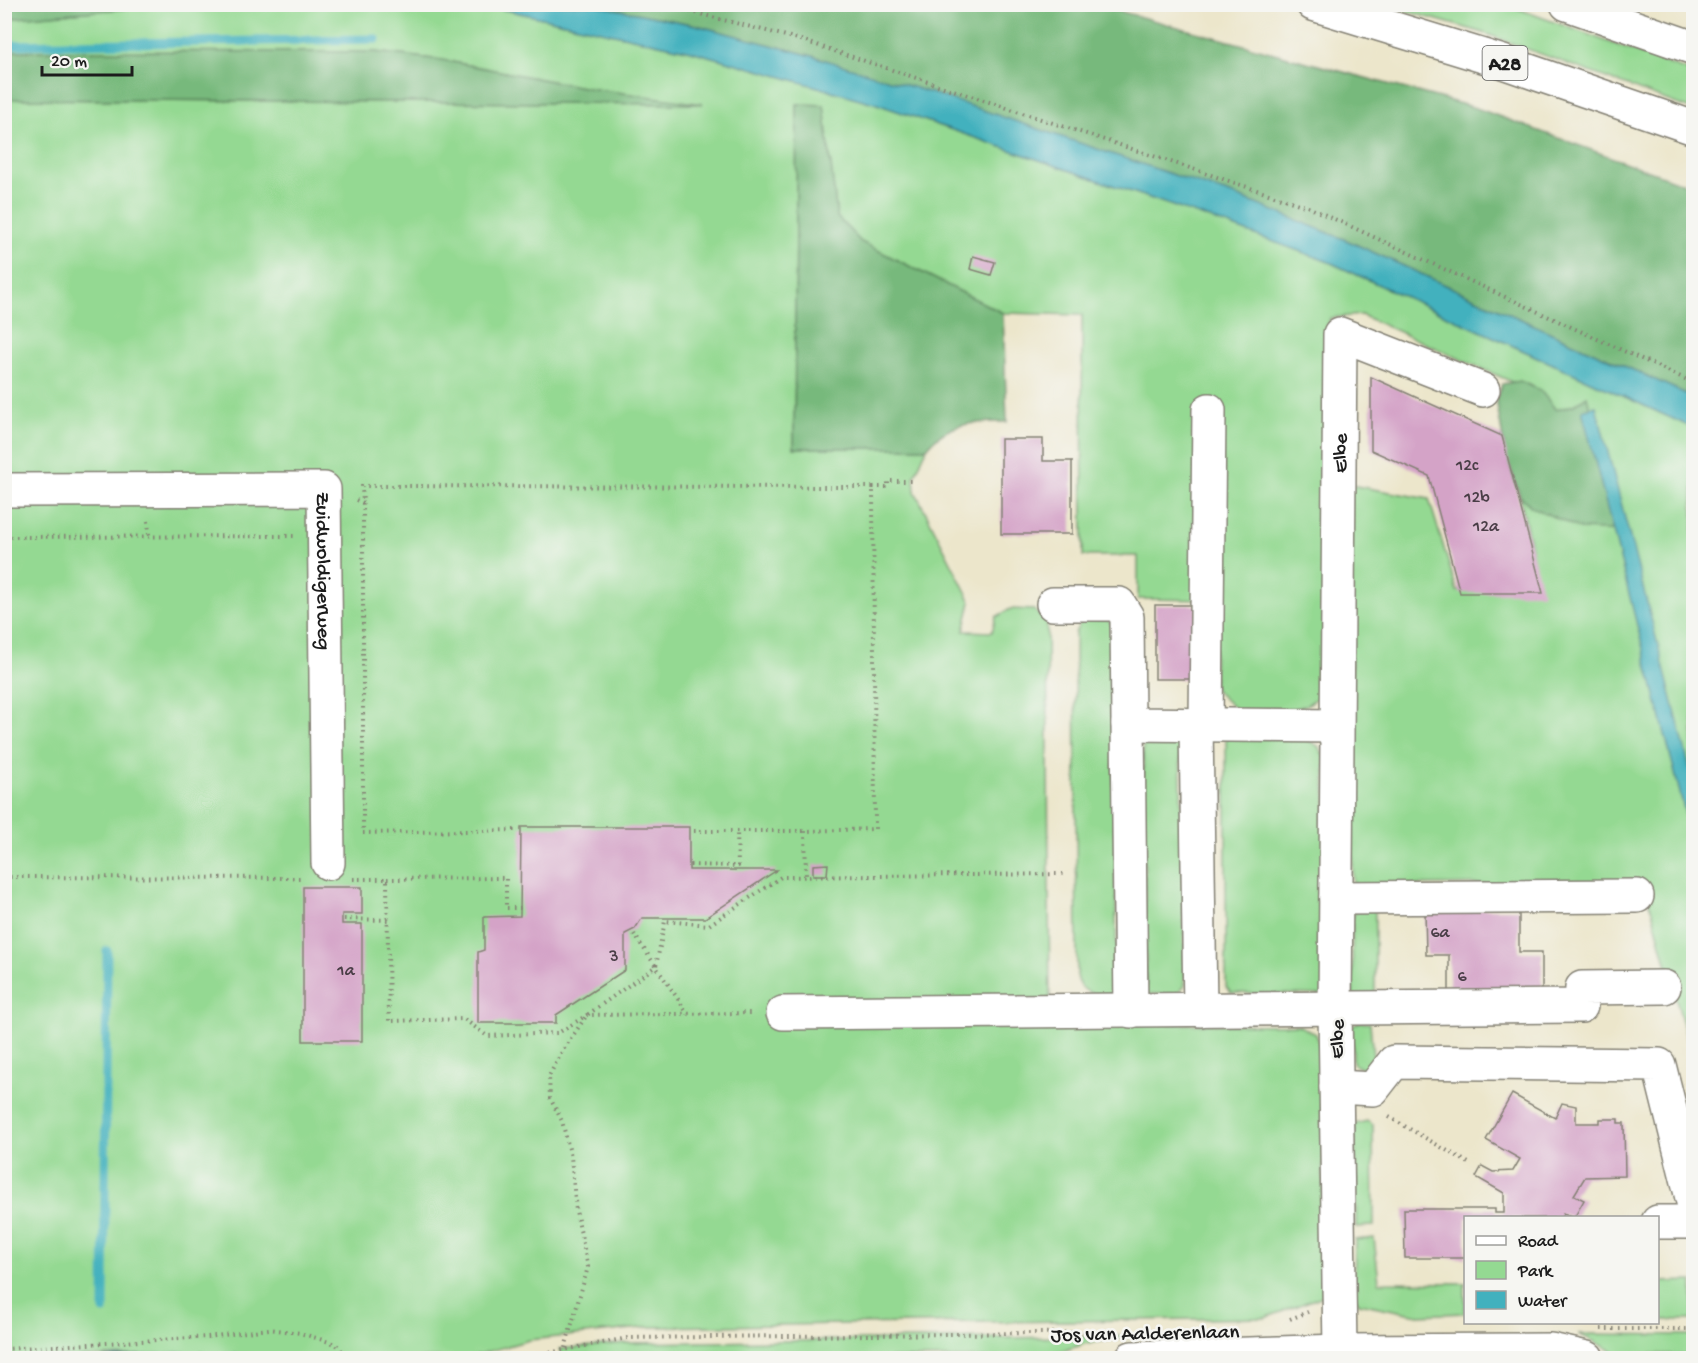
<svg xmlns="http://www.w3.org/2000/svg" width="1698" height="1363" font-family="'Gochi Hand',sans-serif">
<rect width="100%" height="100%" fill="#f6f6f2"/>
<filter id="ink" filterUnits="userSpaceOnUse"><feTurbulence type="fractalNoise" baseFrequency=".0167" numOctaves="2"/><feDisplacementMap in="SourceGraphic" scale="12" xChannelSelector="R" yChannelSelector="G"/><feConvolveMatrix kernelMatrix="1 2 1 2 8 2 1 2 1" color-interpolation-filters="sRGB"/></filter>
<filter id="wash" filterUnits="userSpaceOnUse"><feTurbulence type="fractalNoise" baseFrequency=".008" numOctaves="4" result="noise"/><feDisplacementMap in="SourceGraphic" scale="24" xChannelSelector="R" yChannelSelector="G"/><feGaussianBlur stdDeviation="1.35" result="paint"/><feColorMatrix in="noise" values="0 0 0 0 0 0 0 0 0 0 0 0 0 0 0 0 0 1.4 0 .05"/><feComposite in="paint" operator="in"/></filter>
<g filter="url(#wash)">
<rect width="100%" height="100%" fill="#ece6cb"/>
<g fill="#94d992" stroke="#587a57" stroke-width="1.5">
<path d="M167,4L493,5L497,8L691,51L874,103L1225,224L1329,262L1693,428V1061L1644,882L1353,886L1350,485L1429,499L1457,591H1540L1520,496L1532,507L1587,396L1574,405L1556,410C1545,396 1532,379 1512,382L1361,315L1330,318L1327,330L1323,692C1300,718 1270,710 1237,711L1214,689L1215,600L1138,599V556H1083L1082,315L1003,313L861,242L837,217L824,105L797,104L794,448H927L914,477L915,491L971,602L964,631L992,632L996,617L1010,609L1034,610L1047,622L1050,1023L1298,1025L1316,1034L1323,1053V1296L1265,1318L651,1327L529,1340L466,1358H269L261,1355C175,1351 90,1358 5,1358V99L696,104L588,88L442,60L375,52L5,51V19Z"/>
<path d="M1384,5H1508L1693,73V110L1484,33Z"/>
<path d="M1082,619L1108,620L1112,625L1117,986L1110,994C1095,995 1080,994 1077,976L1075,633Z"/>
<path d="M1226,737L1306,739L1318,746L1325,757L1329,995L1231,993L1226,987Z"/>
<path d="M1180,738L1185,985L1176,994H1146L1143,741Z"/>
<path d="M1362,905L1375,906V1000L1353,996L1352,925L1353,915Z"/>
<path d="M1359,1022L1370,1023L1374,1068L1368,1072L1353,1064L1352,1027Z"/>
<path d="M1367,1121L1373,1125L1374,1226L1356,1227L1355,1124Z"/>
<path d="M1374,1238L1379,1282L1465,1283V1313L1418,1315L1359,1303L1354,1296L1355,1240Z"/>
<path d="M1693,1281V1320H1658V1282Z"/>
<path d="M1579,1334L1693,1335V1355L1617,1353Z"/>
<path d="M1144,1336L1087,1343L1041,1358H562L560,1349L626,1343Z"/>
</g>
<g fill="#77b97c" stroke="#4a6a4c" stroke-width="1.5">
<path d="M5,4H167V5L5,19Z"/>
<path d="M595,5H1097L1476,108L1693,187V397L1346,240L1236,196L816,57L696,25Z"/>
<path d="M5,51L375,52L442,60L588,88L703,104L5,99Z"/>
<path d="M797,104L824,105L837,217L861,242L1003,313L1007,422C977,422 948,421 927,448H794Z"/>
<path d="M1520,381L1540,390L1556,410L1574,405L1587,396L1622,531L1580,529L1532,507L1520,496L1506,456L1496,399L1502,384Z"/>
</g>
<g fill="#42b1be" stroke="#2f666d" stroke-width="1.5">
<path d="M493,5H595L696,25L816,57L941,96L1236,196L1346,240L1693,397V428L1329,262L1225,224L874,103L691,51L497,8Z"/>
<path d="M1596,406L1693,780V844L1582,410Z"/>
<path d="M186,1352L261,1355L269,1358H102Z"/>
</g>
<g fill="none" stroke-linecap="round" stroke-linejoin="round">
<g stroke="#42b1be" stroke-width="9">
<path d="M4,45L376,39"/>
<path d="M104,1310L107,951"/>
</g>
</g>
<g id="blocks">
<g fill="#d4a3c7">
<path d="M973,256L995,262L991,275L970,269Z"/>
<path d="M1371,377L1502,436L1543,593H1460L1429,476L1371,450Z"/>
<path d="M1001,439H1043V461H1072V534H1001Z"/>
<rect x="1155" y="605" width="42" height="74"/>
<path d="M521,827H689V870H777L705,918H642L635,929L625,934V970L556,1015V1023H478V952L484,950V917L520,916Z"/>
<path d="M828,864L827,875H813V865Z"/>
<path d="M303,887H362V914H342V924H362V1041H303Z"/>
<path d="M1425,909H1519V952H1542V997L1449,998V955H1426Z"/>
<path d="M1512,1094L1555,1118L1562,1103L1576,1106V1123H1600V1119H1618V1123H1624L1625,1176L1585,1177L1574,1195L1584,1200L1574,1218L1563,1214L1561,1218H1466V1258H1405L1404,1209H1495V1213H1504V1193L1476,1177L1482,1166L1493,1172L1513,1171L1520,1159L1486,1140Z"/>
</g>
</g>
</g>
<g filter="url(#ink)">
<use href="#blocks" fill-opacity="0" stroke="#848174" stroke-width="1.5"/>
<g fill="none" stroke-linecap="round" stroke-linejoin="round">
<defs>
<g id="minor">
<path id="s1" d="M4,490L324,489L328,863"/>
<path d="M1053,604H1119L1127,617L1128,724L1336,726"/>
<path d="M1128,724L1131,1011"/>
<path d="M1196,724L1200,1010"/>
<path d="M1206,724L1209,410"/>
<path d="M1336,898L1637,896"/>
<path d="M783,1013L1581,1006L1582,988L1664,987"/>
<path d="M1336,1087L1373,1089L1394,1062L1659,1065L1694,1206"/>
<path d="M1658,1222H1694"/>
<path id="s2" d="M1340,1351L1335,1010L1340,334L1483,390"/>
<path d="M1132,1358L1340,1351L1551,1350L1587,1358"/>
</g>
<g id="highway">
<path d="M1313,4L1503,62L1694,128"/>
<path d="M1567,4L1694,48"/>
</g>
</defs>
<use href="#minor" stroke="#848174" stroke-width="36"/>
<use href="#highway" stroke="#848174" stroke-width="36"/>
<g stroke="#848174" stroke-width="4" stroke-dasharray="1.5 4.5" stroke-linecap="butt">
<path d="M661,4L798,39L1308,207L1694,383"/>
<path d="M873,487H888V481H914"/>
<path d="M356,500L363,503L362,486L873,487L875,829L805,831L806,876"/>
<path d="M363,503V833L519,830"/>
<path d="M148,521L149,535"/>
<path d="M4,537L295,536"/>
<path d="M694,831H805"/>
<path d="M690,865L738,866L737,831"/>
<path d="M4,877L301,878"/>
<path d="M353,879H387L389,1021L464,1019L487,1036L558,1033L587,1015L753,1013"/>
<path d="M387,879L506,878V908H521"/>
<path d="M344,919L388,920"/>
<path d="M634,934L688,1014"/>
<path d="M1389,1117L1472,1165"/>
<path d="M1290,1319L1308,1312"/>
<path d="M1601,1329H1694"/>
<path d="M565,1348L588,1267L576,1211L571,1157L562,1121L550,1098L549,1076L563,1050L587,1015L656,966L665,921L709,925L781,877L1063,874"/>
<path d="M4,1349L208,1337L269,1329L300,1333L336,1344L348,1358"/>
<path d="M520,1358L628,1338L1114,1332"/>
</g>
<use href="#minor" stroke="#fff" stroke-width="33"/>
<use href="#highway" stroke="#fff" stroke-width="33"/>
</g>
</g>
<g text-anchor="middle" stroke-width="5" stroke-linejoin="round" paint-order="stroke">
<g font-size="18" fill="#4a3e47">
<text x="1467" y="470">12c</text>
<text x="1477" y="502">12b</text>
<text x="1486" y="531">12a</text>
<text x="1440" y="937">6a</text>
<text x="614" y="961">3</text>
<text x="346" y="975">1a</text>
<text x="1462" y="981">6</text>
</g>
<rect fill="#f6f6f2" stroke="#5d5d5c" stroke-width="1.5" x="1482.5" y="46" width="45" height="34" rx="4.5"/>
<g font-size="20" font-weight="bold" fill="#1c1c1c">
<text x="1505" y="70">A28</text>
</g>
<g font-size="21" fill="#1c1c1c" stroke="#f6f6f2">
<text dy="7" stroke="none"><textPath href="#s2" startOffset="898">Elbe</textPath></text>
<text dy="7" stroke="none"><textPath href="#s1" startOffset="402">Zuidwoldigerweg</textPath></text>
<text transform="translate(1336 1039) rotate(-90)" y="7">Elbe</text>
<text transform="translate(1145 1332) rotate(-1)" y="7">Jos van Aalderenlaan</text>
</g>
</g>
<rect width="1698" height="1363" fill="none" stroke="#f6f6f2" stroke-width="24"/>
<rect x="1464" y="1216" width="195" height="108" fill="#f6f6f2" stroke="#9f9f9c" stroke-width="1.5"/>
<rect x="1476" y="1236" width="30" height="9" fill="#ffffff" stroke="#9f9f9c" stroke-width="1.5"/>
<text x="1518" y="1246" font-size="18" fill="#1c1c1c">Road</text>
<rect x="1476" y="1261" width="30" height="18" fill="#94d992" stroke="#9f9f9c" stroke-width="1.5"/>
<text x="1518" y="1276" font-size="18" fill="#1c1c1c">Park</text>
<rect x="1476" y="1291" width="30" height="18" fill="#42b1be" stroke="#9f9f9c" stroke-width="1.5"/>
<text x="1518" y="1306" font-size="18" fill="#1c1c1c">Water</text>
<path d="M42 66v9h90v-9" fill="none" stroke="#1c1c1c" stroke-width="3"/>
<text x="51" y="66" font-size="18" fill="#1c1c1c" stroke="#f6f6f2" stroke-width="4.5" paint-order="stroke">20 m</text>
</svg>
